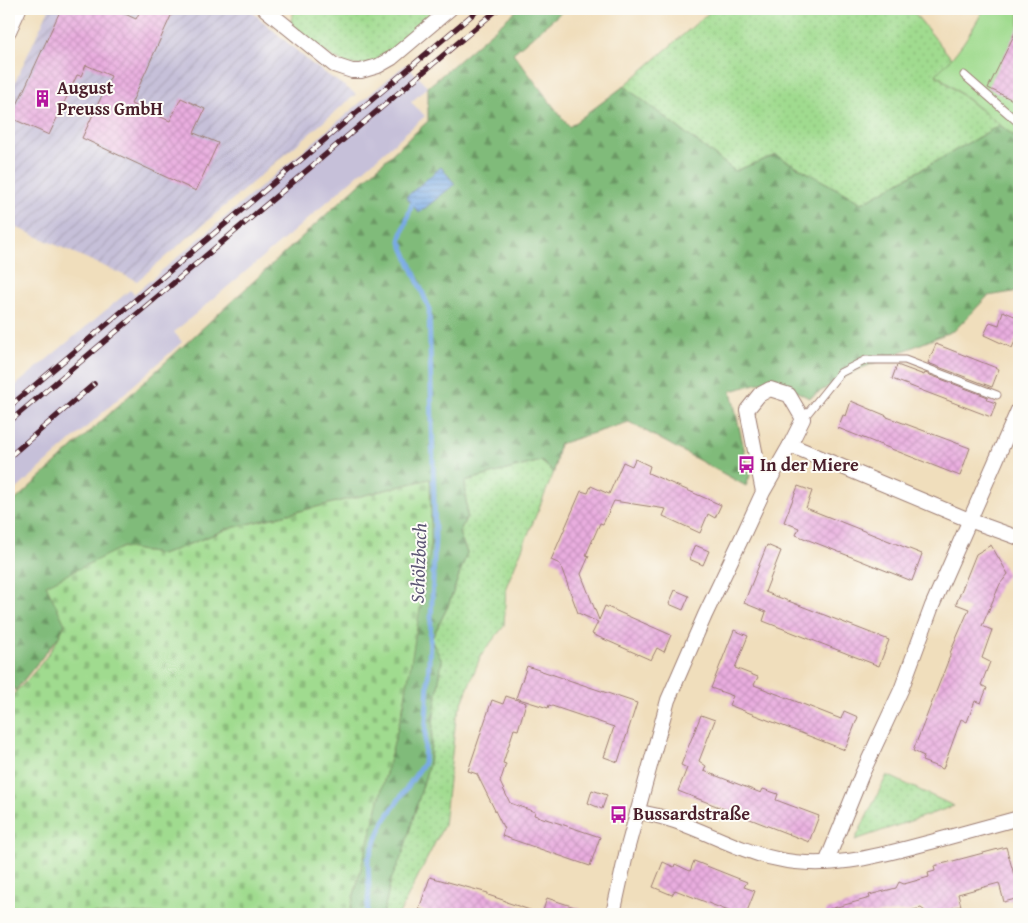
<svg xmlns="http://www.w3.org/2000/svg" width="1028" height="923" font-family="'Gentium Book Plus',serif">
<defs>
<pattern id="industrial-furrows" width="10" height="10" patternUnits="userSpaceOnUse" patternTransform="scale(1.25)"><rect width="10" height="10" fill="#c6c0d9"/><path d="M-1 1l2-2M0 10L10 0M9 11l2-2" fill="none" stroke="#aca5ba"/></pattern>
<pattern id="grass-dots" width="8" height="8" patternUnits="userSpaceOnUse" patternTransform="scale(1.25)"><rect width="8" height="8" fill="#a0db8f"/><path d="M2 2h.1M6 6h.1" fill="none" stroke="#8bbc7c" stroke-width="1.8" stroke-linecap="round"/></pattern>
<pattern id="forest-firs" width="22" height="20" patternUnits="userSpaceOnUse" patternTransform="scale(1.25)"><rect width="22" height="20" fill="#80bb7a"/><path d="M5 1l3.5 6h-7zM16 11l3.5 6h-7z" fill="#6b9764"/></pattern>
<pattern id="cemetery-stones" width="16" height="16" patternUnits="userSpaceOnUse" patternTransform="scale(1.25)"><rect width="16" height="16" fill="#a0db8f"/><path d="M2 7V4a2 2 0 0 1 4 0v3zM10 15v-3a2 2 0 0 1 4 0v3z" fill="#8bbc7c"/></pattern>
<pattern id="water-rules" width="6" height="5" patternUnits="userSpaceOnUse" patternTransform="scale(1.25)"><rect width="6" height="5" fill="#79aae4"/><path d="M0 2.5h6" fill="none" stroke="#658ab9"/></pattern>
<pattern id="building-cross-hatch" width="8" height="8" patternUnits="userSpaceOnUse" patternTransform="scale(1.25)"><rect width="8" height="8" fill="#e9addf"/><path d="M0 0l8 8M0 8l8-8" fill="none" stroke="#c994c0"/></pattern>
</defs>
<rect width="100%" height="100%" fill="#fdfcf7"/>
<filter id="ink" filterUnits="userSpaceOnUse"><feTurbulence type="fractalNoise" baseFrequency=".02" numOctaves="2"/><feDisplacementMap in="SourceGraphic" scale="10" xChannelSelector="R" yChannelSelector="G"/><feConvolveMatrix kernelMatrix="1 2 1 2 8 2 1 2 1" color-interpolation-filters="sRGB"/></filter>
<filter id="wash" filterUnits="userSpaceOnUse"><feTurbulence type="fractalNoise" baseFrequency=".0096" numOctaves="4" result="noise"/><feDisplacementMap in="SourceGraphic" scale="20" xChannelSelector="R" yChannelSelector="G"/><feGaussianBlur stdDeviation="1.12" result="paint"/><feColorMatrix in="noise" values="0 0 0 0 0 0 0 0 0 0 0 0 0 0 0 0 0 1.4 0 .05"/><feComposite in="paint" operator="in"/></filter>
<g filter="url(#wash)">
<rect width="100%" height="100%" fill="#f0debc"/>
<path fill="url(#industrial-furrows)" d="M49,9H249L312,64L356,94L137,281L9,224V95Z"/>
<path fill="#c6c0d9" d="M406,64L428,87L411,102L425,116L295,230L174,332L182,342L9,496V391L130,290L134,294Z"/>
<g fill="url(#grass-dots)" stroke="#757d5d">
<path d="M295,9H437L387,54C380,59 368,65 359,65C336,67 307,37 290,23Z"/>
<path d="M713,9H911L952,59L936,75L1000,125L862,203L776,155L735,171L624,86Z"/>
<path d="M541,461L554,472L506,587L504,626L481,655L456,718L444,825L399,914H383L391,880L403,852L429,764L434,715L431,640L448,606L467,553L459,533L467,516L465,481Z"/>
<path d="M887,775L954,806L855,840Z"/>
</g>
<path fill="url(#forest-firs)" stroke="#656d52" d="M518,9H565L513,53L569,127L624,86L735,171L776,155L862,203L1000,125L1019,140V291L988,296L955,330L857,370L809,398L773,379L731,391L750,476L746,486L629,422L559,444L554,472L541,461L465,481L467,516L459,533L467,553L448,606L431,640L442,660L434,715L429,764L403,853L391,880L383,914H349L404,704L430,479L228,529L162,555L123,547L65,624L60,635L15,691L11,683L9,685V506L428,121V87Z"/>
<path fill="url(#cemetery-stones)" stroke="#757d5d" d="M430,479L431,543L404,704L349,914H9V698C30,679 54,651 65,624L46,585L123,547L162,555L228,529Z"/>
<path fill="#a0db8f" stroke="#757d5d" d="M984,9H1019V140L936,74C957,55 970,34 984,9Z"/>
<path fill="url(#water-rules)" stroke="#626488" d="M441,167L455,184L419,213L406,197Z"/>
<g fill="none" stroke-linecap="round" stroke-linejoin="round">
<path stroke="#79aae4" stroke-width="5" d="M367,914L369,890L368,860L384,821L424,763L435,538L429,308L400,240L412,204"/>
</g>
<g id="blocks">
<g fill="url(#building-cross-hatch)">
<path d="M61,9H114L136,19L141,9H174L131,104L170,121L181,98L205,109L194,133L218,143L196,191L82,138L111,76L86,65L81,76L77,75L49,135L11,118Z"/>
<path d="M1019,25V103L988,88Z"/>
<path d="M1003,311L1019,318V332L1012,348L984,335L990,322L999,325Z"/>
<path d="M936,344L999,369L992,387L928,363Z"/>
<path d="M897,365L924,375L925,373L988,397L987,400L996,403L991,417L892,379Z"/>
<path d="M851,401L887,416V417L970,448L960,476L838,428L843,415L846,416Z"/>
<path d="M635,459L650,466L648,473L721,505L715,518L708,514L700,533L663,516L666,509L614,501L603,524L600,523L586,555L589,556L581,574L599,620L605,606L671,635L664,652L657,648L651,660L592,634L598,622L578,613L560,564L551,560L581,491L588,493L591,486L609,494L623,462L632,466Z"/>
<path d="M798,486L812,491L806,508L922,554L912,581L796,535L799,528L784,522Z"/>
<path d="M695,545L709,551L703,565L689,559Z"/>
<path d="M767,545L781,551L765,592L889,640L879,666L763,621L766,612L744,603Z"/>
<path d="M991,545L1008,574L1000,584L982,626L992,630L982,658L990,662L981,685L987,688L981,703L975,701L967,722L961,719L943,769L922,761L924,756L913,751L950,656V653L969,609L956,604L976,554Z"/>
<path d="M675,590L689,596L683,610L669,604Z"/>
<path d="M734,630L748,636L735,668L758,677L754,685L841,719L844,711L858,717L845,750L729,705L733,696L711,688Z"/>
<path d="M527,666L637,703L618,762L604,757L614,727L549,705L548,708L516,698Z"/>
<path d="M506,696L526,703L518,730L514,729L503,763L506,764L500,782L510,803L535,812L534,815L600,837L590,866L502,836L504,829L477,774L468,771L492,700L503,704Z"/>
<path d="M701,715L715,720L699,761L706,766L704,771L761,793L763,789L778,794L776,800L819,816L809,842L678,791L687,768L681,765Z"/>
<path d="M592,790L607,795L602,809L588,803Z"/>
<path d="M1006,847L1015,878L1019,877V898L1004,902L999,883L958,894L961,906L929,914L921,908L910,911L871,914H826V910L870,898L869,895L896,888L899,882L904,884L929,877L928,873L935,871L934,866Z"/>
<path d="M694,861L747,882L744,887L755,891L746,914H736L675,890L672,895L653,887L663,862L674,867L675,864L690,871Z"/>
<path d="M430,877L488,893V895L506,901V902L536,912L535,914H433L419,909Z"/>
<path d="M547,898L590,912L589,914H542Z"/>
</g>
</g>
</g>
<g filter="url(#ink)">
<use href="#blocks" fill-opacity="0" stroke="#9d7e74" stroke-width="1"/>
<g fill="none" stroke-linecap="round" stroke-linejoin="round">
<defs>
<g id="lane">
<path d="M964,75L1019,123"/>
<path d="M803,419L840,373L866,360H905L997,395"/>
</g>
<g id="street">
<path d="M265,9L334,65L352,71H361L378,66L392,58L450,9"/>
<path d="M9,31L19,9"/>
<path d="M790,445L969,520L1019,538"/>
<path d="M637,812C686,818 729,849 777,859C829,871 882,855 931,842C960,834 990,826 1019,818"/>
<path d="M826,863L862,774L901,690L932,606L1019,408"/>
<path d="M613,914L627,850L668,700L705,615L745,531L763,492L790,445L803,419L789,395L770,389L759,395L747,410L763,492"/>
</g>
</defs>
<use href="#lane" stroke="#9d7e74" stroke-width="9"/>
<use href="#street" stroke="#9d7e74" stroke-width="16"/>
<use href="#lane" stroke="#fff" stroke-width="7"/>
<use href="#street" stroke="#fff" stroke-width="14"/>
<defs>
<g id="rail">
<path d="M9,407L479,9"/>
<path d="M9,422L498,9"/>
<path d="M9,457L94,384"/>
</g>
</defs>
<use href="#rail" stroke="#4a1f2b" stroke-width="5.5"/>
<use href="#rail" stroke="#fdfcf7" stroke-width="4" stroke-dasharray="11" stroke-linecap="butt"/>
</g>
</g>
<defs>
<symbol id="building-bare" viewBox="-9 -9 18 18"><path d="M-4-6H4V6H1V3H-1V6H-4ZM-2.5-4.3h1.7v1.8h-1.7ZM.8-4.3h1.7v1.8H.8ZM-2.5-1h1.7V.8h-1.7ZM.8-1h1.7V.8H.8Z" fill="#b5179e" stroke="#fdfcf7" stroke-width="2.5" paint-order="stroke"/></symbol>
<symbol id="bus-bare" viewBox="-9 -9 18 18"><path d="M-5-6H5V4H4V6H2V4H-2V6H-4V4H-5ZM-3.5-4V0h7V-4ZM-3.5 1.2v1.5H-2V1.2ZM2 1.2v1.5H3.5V1.2Z" fill="#b5179e" stroke="#fdfcf7" stroke-width="2.5" paint-order="stroke"/></symbol>
</defs>
<g fill-rule="evenodd">
<use href="#building-bare" x="30" y="86" width="25" height="25"/>
<use href="#bus-bare" x="734" y="452" width="25" height="25"/>
<use href="#bus-bare" x="606" y="802" width="25" height="25"/>
</g>
<g text-anchor="middle" stroke-width="4" stroke-linejoin="round" paint-order="stroke">
<g font-size="18" font-weight="bold" fill="#4a1f2b" stroke="#fdfcf7" text-anchor="start">
<text x="57" y="94">August<tspan x="57" dy="21">Preuss GmbH</tspan></text>
<text x="760" y="471">In der Miere</text>
<text x="633" y="820">Bussardstraße</text>
</g>
<g font-size="19" font-style="italic" fill="#5d5775" stroke="#fdfcf7">
<text transform="translate(418 563) rotate(-88)" y="7">Schölzbach</text>
</g>
</g>
<rect width="1028" height="923" fill="none" stroke="#fdfcf7" stroke-width="30"/>
</svg>
